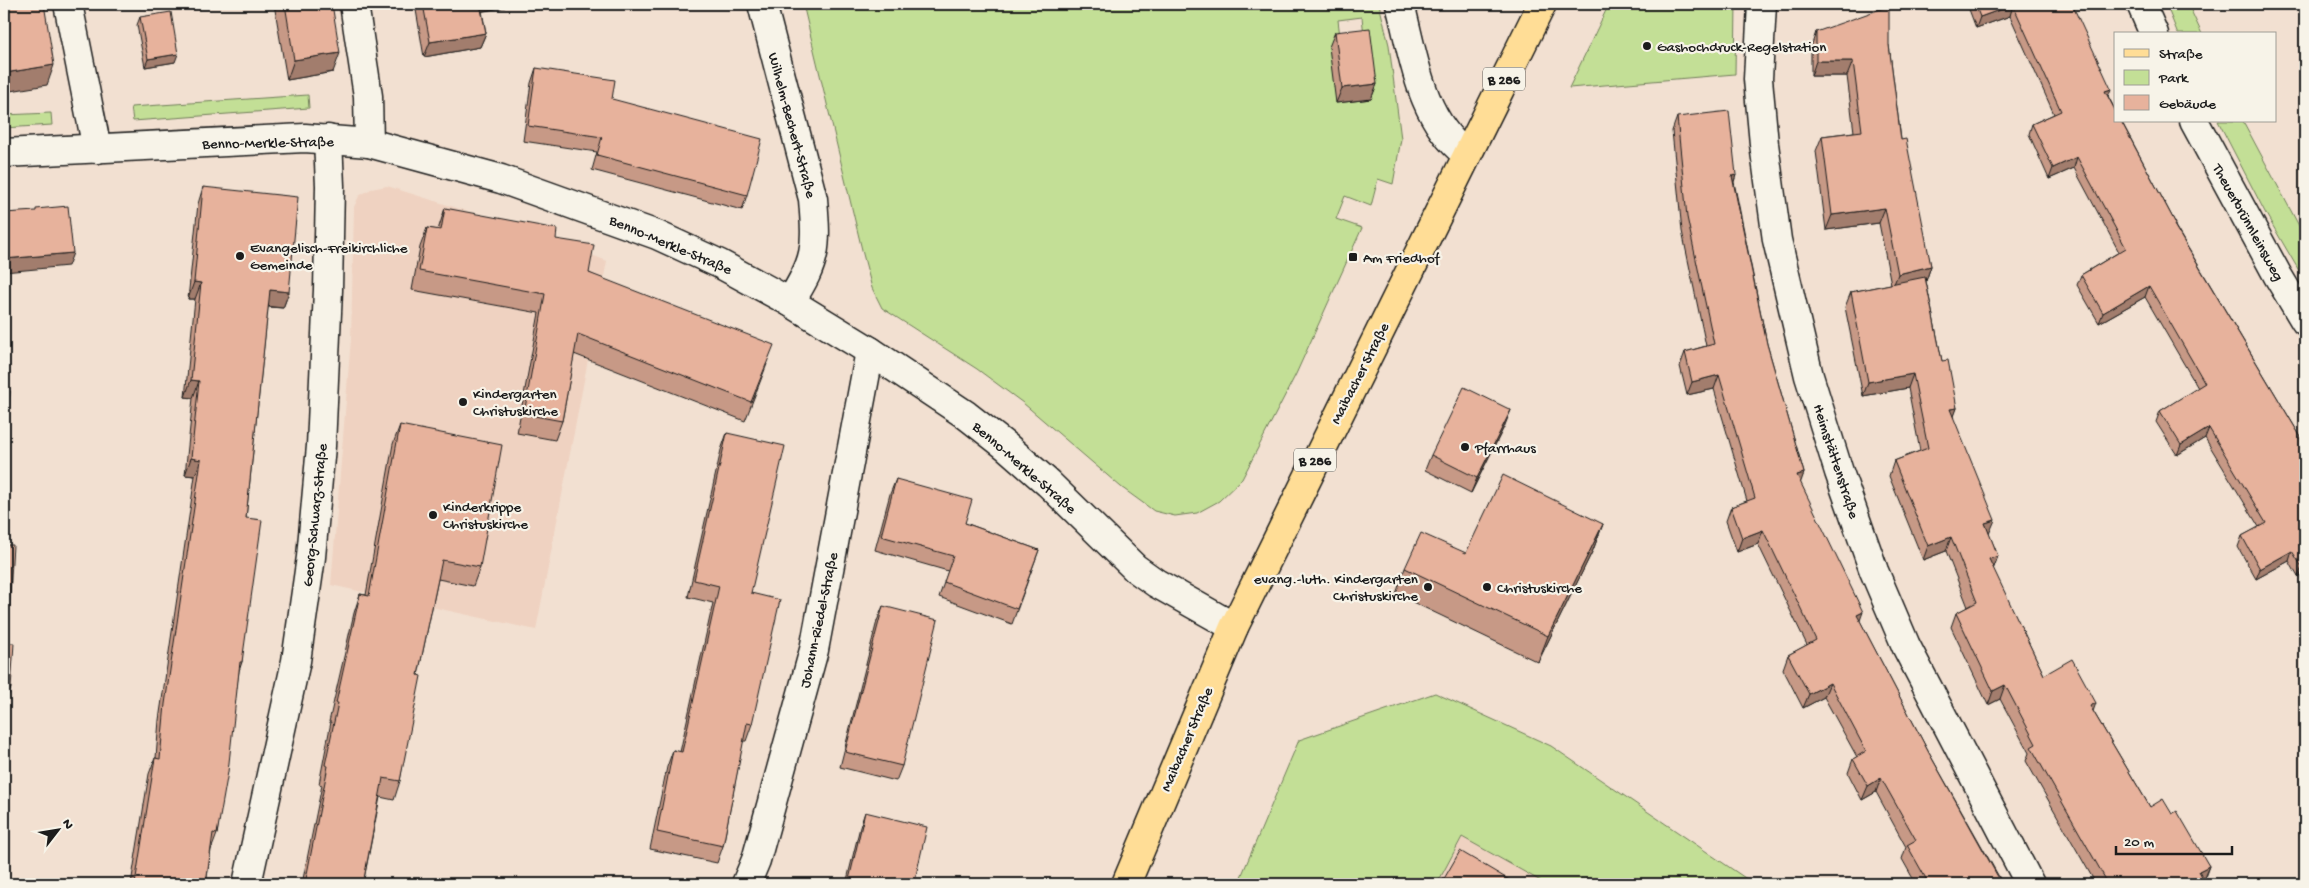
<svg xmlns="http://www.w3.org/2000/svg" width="2309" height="888" font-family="'Gochi Hand',sans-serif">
<rect width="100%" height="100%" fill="#f2e0d1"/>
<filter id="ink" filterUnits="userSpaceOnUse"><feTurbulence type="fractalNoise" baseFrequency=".02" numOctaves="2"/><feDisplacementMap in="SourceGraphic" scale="10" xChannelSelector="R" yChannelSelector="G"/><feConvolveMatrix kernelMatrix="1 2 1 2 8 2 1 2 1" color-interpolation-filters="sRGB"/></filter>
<g filter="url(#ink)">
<g fill="#efd2c1">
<path d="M387,186L527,230L607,261L536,630L331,585L351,339L354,207L359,196L371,189Z"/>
<path d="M1462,837L1546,884H1437Z"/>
</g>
<g fill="#c3df96" stroke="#707e59" fill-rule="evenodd">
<path d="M803,4H1379L1389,45L1401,139L1393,184L1378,179L1371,206L1345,196L1336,219L1362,228L1296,374L1242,479L1219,501L1197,513L1175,516L1154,511L1121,487L1023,403L977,369L882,308L872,288L863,254ZM1362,17L1371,99L1341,45L1338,20Z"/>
<path d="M1609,4H1736L1735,74L1569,88Z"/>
<path d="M2166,4H2188L2202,34H2178Z"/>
<path d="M308,95L309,108L133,121L131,107Z"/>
<path d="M51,113L52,125L4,128V115Z"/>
<path d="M2218,121H2243L2305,237V281L2266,214Z"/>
<path d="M1435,693L1551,746L1754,884H1546L1462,837L1437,884H1238L1299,740Z"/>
</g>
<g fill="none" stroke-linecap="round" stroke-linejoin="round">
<defs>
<g id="street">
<path d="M68,4L97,149"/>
<path d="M354,4L368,96L369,143"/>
<path d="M762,4L813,199C817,248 817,260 790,302"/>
<path d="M1400,4C1414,57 1420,118 1466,154"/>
<path d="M1762,4L1758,79L1764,144L1777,240L1809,376L1839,472L1874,571L1906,646L2030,884"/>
<path d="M2141,4L2154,34"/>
<path d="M2194,121L2278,276L2305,321"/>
<path d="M4,153L305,138L369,143L501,179L657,235L720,264L790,302L870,351L966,415L1007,447L1048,483L1135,568L1156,583L1234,627"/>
<path d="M247,884L296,661L311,557L321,446L328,290L330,186L328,139"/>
<path d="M746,884L756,860L814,650L870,351"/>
</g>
<path id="primary" d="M1126,884L1234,627L1542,4"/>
</defs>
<use href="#street" stroke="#1c1c1c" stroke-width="31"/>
<use href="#primary" stroke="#1c1c1c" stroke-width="31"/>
<use href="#street" stroke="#f7f3e8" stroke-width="28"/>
<use href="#primary" stroke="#ffdd96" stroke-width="28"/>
</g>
<g fill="#c79986" stroke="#1c1c1c">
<path d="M274,4H332L333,72L287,80Z"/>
<path d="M415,4H507L505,7L482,11L486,33L480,47L424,57Z"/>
<path d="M1967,4H2072L2108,96L2176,224L2175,226L2305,444V585L2300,576L2298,577L2289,561L2256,579L2238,547L2242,536L2259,527L2205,438L2177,455L2156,422L2160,411L2198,388L2145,297L2099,323L2077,285L2081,275L2119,252L2074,168L2049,179L2029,134L2032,124L2054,114L2010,16L1976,28Z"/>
<path d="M140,17L175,62L145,67L137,25Z"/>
<path d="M1335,32L1377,84L1371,99L1336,103L1329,47Z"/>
<path d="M1816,32L1889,45L1901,140L1931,266L1926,281L1942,361L1957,408L1953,418L1989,534L1998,556L1993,569L2044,675L2093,711L2150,807L2172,814L2209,866L2204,880L2206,884H2096L2026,761L2029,753L2000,699L1988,705L1951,627L1956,613L1968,607L1946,551L1923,560L1889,476L1894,461L1920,451L1908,388L1863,396L1845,307L1851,292L1891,284L1879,223L1826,230L1816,151L1822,136L1854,132L1847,76H1811V47Z"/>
<path d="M536,68L612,99L747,195L742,210L592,170L597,152L523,141L531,83Z"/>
<path d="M1677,117L1736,175L1734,182L1767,344L1804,473L1800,482L1860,621L1929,753L2003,884H1916L1902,859L1906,847L1876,792L1862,800L1848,773L1853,759L1857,757L1824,697L1803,708L1783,669L1788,655L1807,645L1758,544L1737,552L1726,521L1731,507L1747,501L1714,389L1687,395L1680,366L1685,352L1706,346L1682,231L1672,131Z"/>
<path d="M203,187L289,292L283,308L268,307L246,518L242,662L239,671L217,834L211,850L206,884H131L149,774L155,758H156L159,720L195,476L185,475L193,398L185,397L195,299H188L198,204Z"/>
<path d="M445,208L556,239L589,273L767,364L745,421L574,354L562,421L555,440L517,433L539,313L412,290L420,247L427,228L438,230Z"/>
<path d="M400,425L480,567L473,586L438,579L418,675L400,781L394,800L380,797L363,884H302L322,785L319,784L331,722H329L354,613L360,594L366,595L393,444Z"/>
<path d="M1505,425L1471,493L1425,470L1431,455Z"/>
<path d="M727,433L751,593L752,724L746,741H743L723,846L717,863L650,849L667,767L673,750L680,752L713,603L688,597L721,450Z"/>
<path d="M896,479L965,523L1039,550L1012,624L939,597L948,571L875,550L890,494Z"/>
<path d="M1603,524L1593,550L1538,662L1396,594L1405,568Z"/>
<path d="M883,606L902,766L896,781L840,767L877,621Z"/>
<path d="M865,812L914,884H846L860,827Z"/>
</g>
<g fill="#a27d6d" stroke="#1c1c1c">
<path d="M477,4H507L505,7L474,13Z"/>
<path d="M2013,5L2010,16L1976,28L1980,17Z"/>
<path d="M486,33L480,47L424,57L430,42Z"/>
<path d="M340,53L333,72L287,80L294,60Z"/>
<path d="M178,54L175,62L145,67L148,59Z"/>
<path d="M1816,61H1853L1847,76H1811Z"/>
<path d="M54,65L47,85L4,92V76L5,73Z"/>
<path d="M1377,84L1371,99L1336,103L1342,88Z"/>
<path d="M2111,89L2107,99L2105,91Z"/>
<path d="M2077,157L2074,168L2049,179L2053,168Z"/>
<path d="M1736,175L1731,189L1732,176Z"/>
<path d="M1885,208L1879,223L1826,230L1832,215Z"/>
<path d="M73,253L68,266L4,272V259Z"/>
<path d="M1931,266L1926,281L1892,289L1898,274Z"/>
<path d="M194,282L201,283L195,299H188Z"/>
<path d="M2149,286L2145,297L2099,323L2103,313Z"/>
<path d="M270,290L289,292L283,308L264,306Z"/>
<path d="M1913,374L1908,388L1863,396L1868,382Z"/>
<path d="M1719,375L1714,389L1687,395L1692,382Z"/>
<path d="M191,380L199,381L193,398L185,397Z"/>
<path d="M1957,408L1952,422L1950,409Z"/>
<path d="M1511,410L1505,425L1471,493L1477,478Z"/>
<path d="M2209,428L2205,438L2177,455L2181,445Z"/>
<path d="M191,458L201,460L195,476L185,475Z"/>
<path d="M1804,473L1799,487L1797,475Z"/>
<path d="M1995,520L1989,534L1985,523Z"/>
<path d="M1603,524L1593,550L1538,662L1548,636Z"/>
<path d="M1763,530L1758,544L1737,552L1742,538Z"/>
<path d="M1951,537L1946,551L1923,560L1928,546Z"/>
<path d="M2292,551L2289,561L2256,579L2260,569Z"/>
<path d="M1998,556L1993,570L1989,559Z"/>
<path d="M2304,566L2300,576L2298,577L2302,567Z"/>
<path d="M1863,612L1858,626L1857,615Z"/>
<path d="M1830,683L1824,697L1803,708L1809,694Z"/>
<path d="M2005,685L2000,699L1988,705L1993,691Z"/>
<path d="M4,688H11L5,706H4Z"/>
<path d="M2096,703L2091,717L2090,706Z"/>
<path d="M1881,778L1876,792L1862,800L1868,786Z"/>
<path d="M2209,866L2203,880L2199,871Z"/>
</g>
<g fill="#e7b29c" stroke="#1c1c1c">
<path d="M4,4H44L54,65L5,73L4,66Z"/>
<path d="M285,4H332L340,53L294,60Z"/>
<path d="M423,4H480L486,33L430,42Z"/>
<path d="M1975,4H2072L2111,89L2105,91L2115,110V121H2121L2176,224L2174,225L2305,444V569L2304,566L2302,567L2292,551L2260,569L2242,536L2266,523L2209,428L2181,445L2160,411L2205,383L2149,286L2103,313L2081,275L2126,248L2077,157L2053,168L2032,124L2061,111L2013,5L1980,17Z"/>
<path d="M1889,6V45L1901,140L1906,139L1931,266L1898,274L1885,208L1832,215L1822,136L1862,131L1853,61H1816V32Z"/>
<path d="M171,12L178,54L148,59L140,17Z"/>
<path d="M1370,28L1377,84L1342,88L1335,32Z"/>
<path d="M536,68L615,80L612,99L762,139L747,195L597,155L602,137L528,126Z"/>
<path d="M1729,111L1736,175L1732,176L1767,344L1804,473L1797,475L1863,612L1857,615L1929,753L2002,884H1929L1907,845L1916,840L1881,778L1868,786L1853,759L1866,751L1830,683L1809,694L1788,655L1816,640L1763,530L1742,538L1731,507L1755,498L1719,375L1692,382L1685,352L1714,344L1687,217L1677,117Z"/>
<path d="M203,187L298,197L289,292L270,290L246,518L262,520L242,662H240L228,772L217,834L213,833L206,884H135L155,758L160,759L165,704L201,460L191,458L199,381L191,380L201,283L194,282Z"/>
<path d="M68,206L73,253L4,259V213L36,211V209Z"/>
<path d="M445,208L557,229L556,239L594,245L589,273L774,345L751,402L578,334L562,421L524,414L545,294L419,271L427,228L441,230Z"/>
<path d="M1925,277L1942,361L1948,360L1957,408L1950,409L1995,520L1985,523L1998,556L1989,559L2044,675L2072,659L2096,703L2090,706L2150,807L2163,799L2172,814L2177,811L2209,866L2199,871L2206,884H2098L2106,880L2031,747L2036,744L2005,685L1993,691L1956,613L1977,602L1951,537L1928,546L1894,461L1928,448L1913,374L1868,382L1851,292Z"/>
<path d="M1464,387L1511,410L1477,478L1431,455Z"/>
<path d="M4,390L10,391L5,458H4Z"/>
<path d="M400,425L502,445L480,567L442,560L418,675L421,676L400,781L383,778L363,884H305L328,766L325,765L338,703H336L360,594L369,596Z"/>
<path d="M727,433L785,446L751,593L780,600L752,724L747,723L723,846L657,832L673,750L682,752L719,586L694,580Z"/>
<path d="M1503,475L1603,524L1548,636L1405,568L1421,533L1466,553Z"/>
<path d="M896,479L972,500L965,523L1039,550L1017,609L944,582L953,556L881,536Z"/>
<path d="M4,545H13L7,643H14L11,688H4V705Z"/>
<path d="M883,606L938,620L902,766L845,752Z"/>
<path d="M865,812L927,827L914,884H848Z"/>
<path d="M1460,851L1516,884H1441Z"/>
</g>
</g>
<g fill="#1c1c1c" stroke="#f7f3e8" stroke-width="2">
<circle cx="1647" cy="46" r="5"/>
<circle cx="240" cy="256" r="5"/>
<rect x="1348" y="252" width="10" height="10" rx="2.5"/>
<circle cx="463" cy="402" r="5"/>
<circle cx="1465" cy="447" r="5"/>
<circle cx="433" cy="515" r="5"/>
<circle cx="1428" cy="587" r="5"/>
<circle cx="1487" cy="587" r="5"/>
</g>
<g text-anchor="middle" stroke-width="4.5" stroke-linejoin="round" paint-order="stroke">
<g fill="#f7f3e8" stroke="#5e5c59" stroke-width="1">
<rect x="1483" y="67.5" width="42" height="23" rx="4"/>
<rect x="1294" y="448.5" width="42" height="23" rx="4"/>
</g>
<g font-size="14" font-weight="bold" fill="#1c1c1c">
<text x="1504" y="84">B 286</text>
<text x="1315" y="465">B 286</text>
</g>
<g font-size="15" fill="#1c1c1c" stroke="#f7f3e8" text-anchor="start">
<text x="1657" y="51">Gashochdruck-Regelstation</text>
<text x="250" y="252">Evangelisch-Freikirchliche<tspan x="250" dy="17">Gemeinde</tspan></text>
<text x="1363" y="262">Am Friedhof</text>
<text x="473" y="398">Kindergarten<tspan x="473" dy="17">Christuskirche</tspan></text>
<text x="1475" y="452">Pfarrhaus</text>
<text x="443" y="511">Kinderkrippe<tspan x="443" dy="17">Christuskirche</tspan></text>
<text x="1418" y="583" text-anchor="end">evang.-luth. Kindergarten<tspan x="1418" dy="17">Christuskirche</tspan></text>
<text x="1497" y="592">Christuskirche</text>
</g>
<g font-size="15" fill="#1c1c1c" stroke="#f7f3e8">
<text transform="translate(793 125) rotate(75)" y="5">Wilhelm-Bechert-Straße</text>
<text transform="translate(268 142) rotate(-1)" y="5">Benno-Merkle-Straße</text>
<text transform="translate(2249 222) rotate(61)" y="5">Theuerbrünnleinsweg</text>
<text transform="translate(671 244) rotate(23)" y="5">Benno-Merkle-Straße</text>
<text transform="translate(1359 373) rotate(-63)" y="5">Maibacher Straße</text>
<text transform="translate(1837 461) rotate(72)" y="5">Heimstättenstraße</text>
<text transform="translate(1025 467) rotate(41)" y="5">Benno-Merkle-Straße</text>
<text transform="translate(314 515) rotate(-84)" y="5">Georg-Schwarz-Straße</text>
<text transform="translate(818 620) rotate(-78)" y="5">Johann-Riedel-Straße</text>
<text transform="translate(1186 739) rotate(-67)" y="5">Maibacher Straße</text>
</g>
</g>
<rect width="2309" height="888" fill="none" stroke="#f7f3e8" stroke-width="20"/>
<rect x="10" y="10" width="2289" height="868" fill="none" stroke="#1c1c1c" stroke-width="2" filter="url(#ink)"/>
<rect x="2114" y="32" width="162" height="90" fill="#f7f3e8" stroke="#9f9d96"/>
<rect x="2124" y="49" width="25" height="8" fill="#ffdd96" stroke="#9f9d96"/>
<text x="2159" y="58" font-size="15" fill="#1c1c1c">Straße</text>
<rect x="2124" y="70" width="25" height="15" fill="#c3df96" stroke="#9f9d96"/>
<text x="2159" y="82" font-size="15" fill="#1c1c1c">Park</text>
<rect x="2124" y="95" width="25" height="15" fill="#e7b29c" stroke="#9f9d96"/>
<text x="2159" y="108" font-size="15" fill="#1c1c1c">Gebäude</text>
<g transform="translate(58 830) rotate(59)" stroke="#f7f3e8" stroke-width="4" paint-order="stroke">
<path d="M0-4L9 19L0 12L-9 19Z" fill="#1c1c1c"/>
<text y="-8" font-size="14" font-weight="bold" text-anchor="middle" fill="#1c1c1c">N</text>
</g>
<path d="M2116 846v8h116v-8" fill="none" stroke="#1c1c1c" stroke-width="2.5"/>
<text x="2124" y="846" font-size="15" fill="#1c1c1c" stroke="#f7f3e8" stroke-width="4" paint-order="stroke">20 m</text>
</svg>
